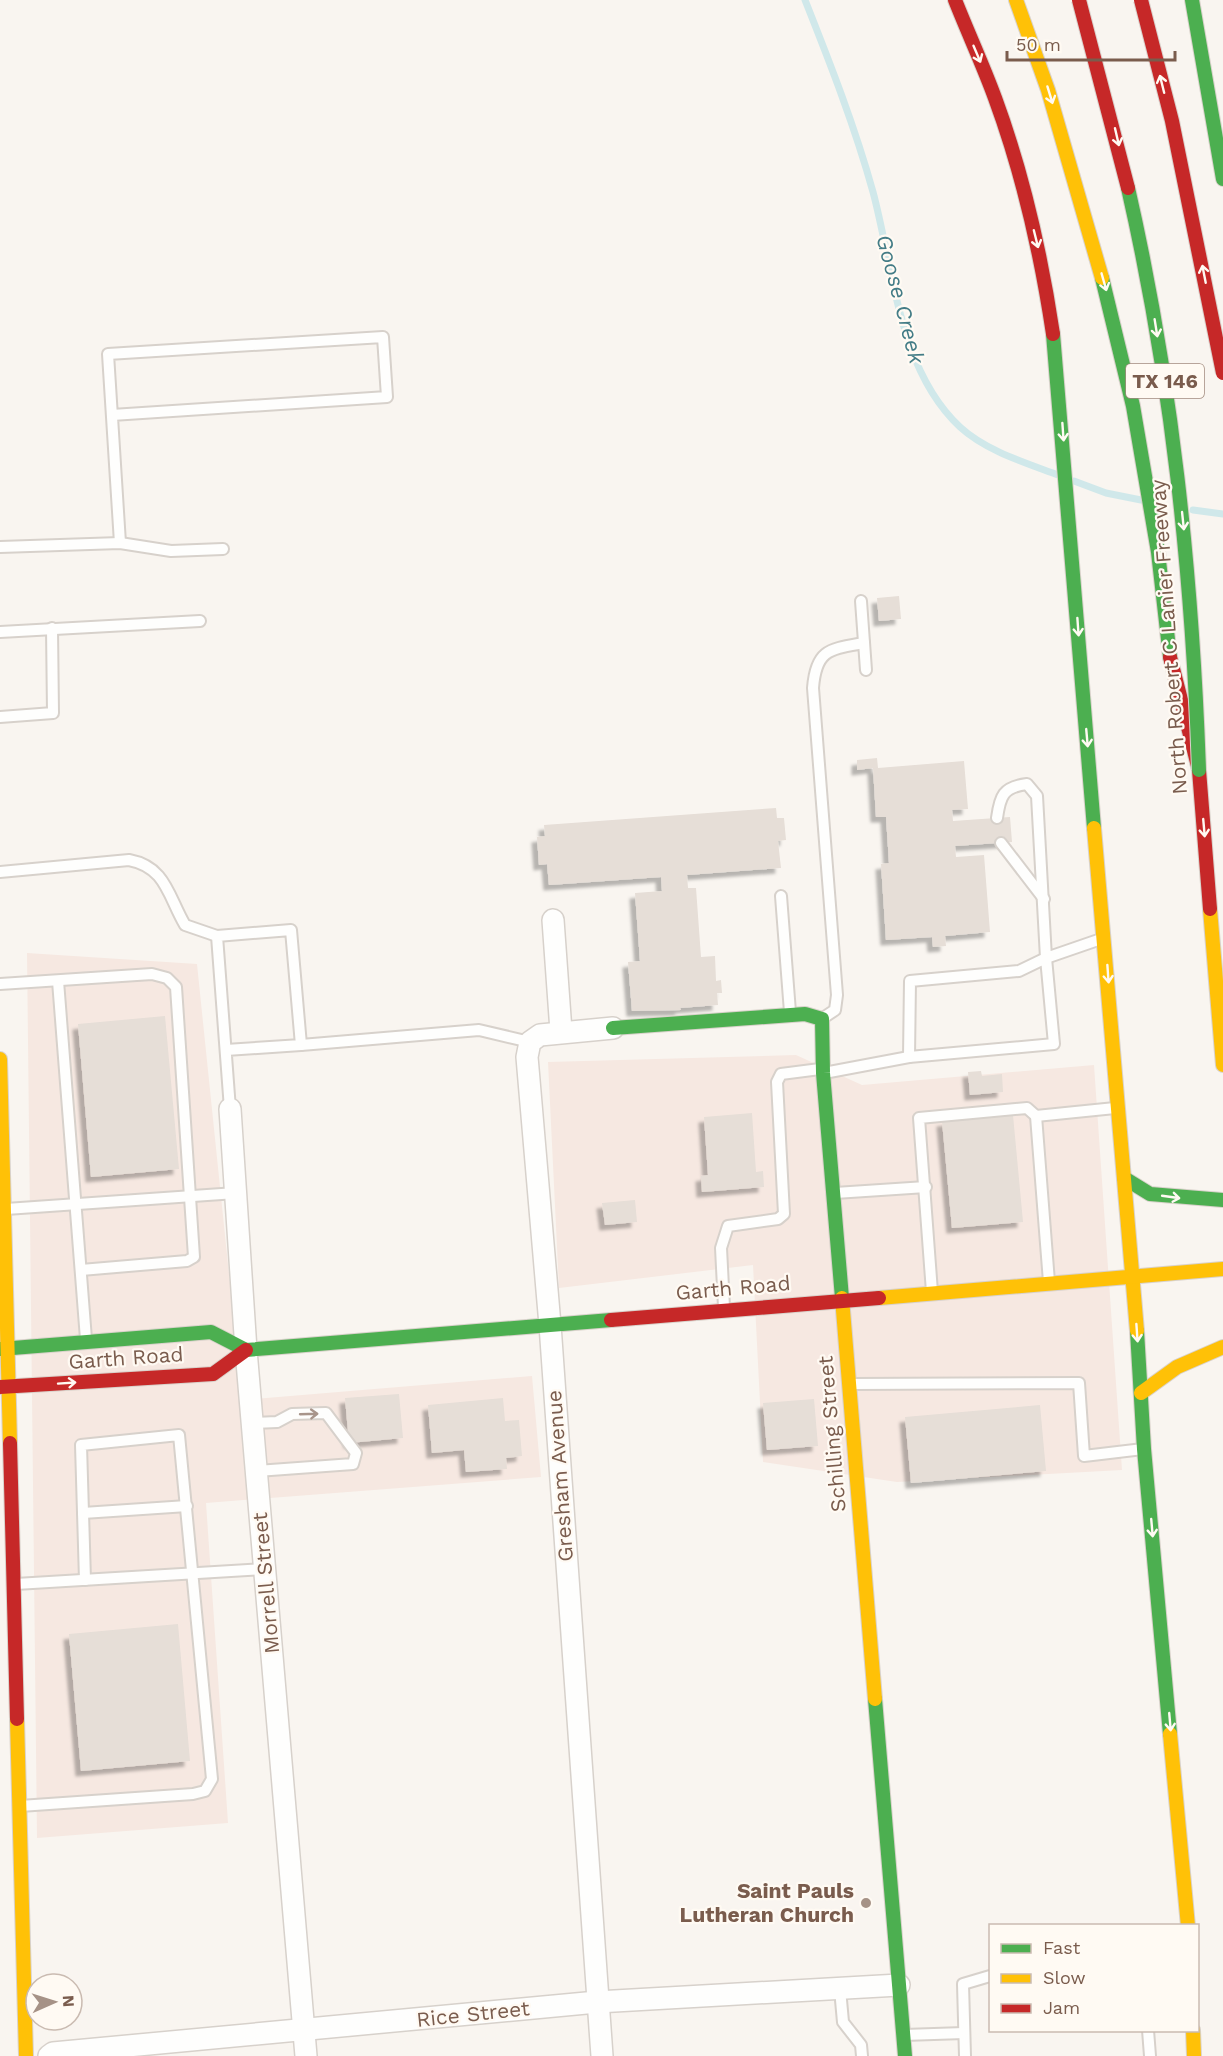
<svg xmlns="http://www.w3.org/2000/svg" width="1223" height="2056" font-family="'Work Sans',sans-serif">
<defs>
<filter id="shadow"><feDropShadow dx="-5.5" dy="5.5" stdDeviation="1.5" flood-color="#0004"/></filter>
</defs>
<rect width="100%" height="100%" fill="#f9f5f0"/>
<g fill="#f6e8e1">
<path d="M27,953L197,964L242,1400L532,1376L541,1477L206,1503L228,1823L37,1838Z"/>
<path d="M796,1055L862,1085L1094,1065L1122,1470L897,1482L763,1462L753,1265L559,1288L548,1062Z"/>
</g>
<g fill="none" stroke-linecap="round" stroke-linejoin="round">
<g stroke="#d0e8ea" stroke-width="7">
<path d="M805,0C830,63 855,127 873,192C894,270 898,369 960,427C986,451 1026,463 1058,475"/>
<path d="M1074,481L1106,493L1141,500"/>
<path d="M1193,510L1223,514"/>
</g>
</g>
<g fill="#e6ded7" filter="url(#shadow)">
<path d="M899,596L901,619L879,621L877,598Z"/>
<path d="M877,758L878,768L964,761L968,809L952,810L953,821L1010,817L1012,842L955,846L956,857L984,855L990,932L945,936L946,946L933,947L932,937L886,940L881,864L889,863L886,817H876L873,768L857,770V760Z"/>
<path d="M776,808L777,818H784L786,840L778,841L781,868L687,875L688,888H696L701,957L715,956L716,981L721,980L722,993H717L718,1005L680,1008L681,1010L632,1011L628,962L640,961L635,893L662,891L661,877L549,885L547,864L539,865L537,837L545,836L544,825Z"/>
<path d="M165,1016L179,1169L91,1177L78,1024Z"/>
<path d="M981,1071L982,1076L1002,1074L1003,1092L970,1095L968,1072Z"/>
<path d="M752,1113L756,1172L763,1171L764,1187L702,1192L701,1176L708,1175L704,1117Z"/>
<path d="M1013,1115L1023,1222L952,1228L942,1121Z"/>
<path d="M635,1200L637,1222L605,1225L602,1203Z"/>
<path d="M399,1394L403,1438L349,1443L345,1398Z"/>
<path d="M503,1398L505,1421L519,1420L522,1456L506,1458L507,1469L466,1472L464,1450L432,1453L428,1405Z"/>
<path d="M814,1399L818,1446L767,1450L763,1403Z"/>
<path d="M1040,1405L1046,1471L911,1483L905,1417Z"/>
<path d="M178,1624L190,1761L81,1771L69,1634Z"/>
</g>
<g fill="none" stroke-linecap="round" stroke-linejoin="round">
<defs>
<g id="lane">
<path d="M112,415L387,397L383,337L108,354L120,543"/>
<path d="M0,547L120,543L171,551L223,549"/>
<path d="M861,601L866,670"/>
<path d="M0,632L200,621"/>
<path d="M0,717L53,713L52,628"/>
<path d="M997,818C1000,796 1003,787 1027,784L1037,796L1046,958L1101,939"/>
<path d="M1001,843L1044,899"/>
<path d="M0,872L129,860C166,867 168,896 185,925L217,936"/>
<path d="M781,896L790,1012"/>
<path d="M1046,958L1054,1044L909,1057L910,981L1019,971Z"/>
<path d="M58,981L86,1339"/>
<path d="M0,984L152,974L167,978L176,987L194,1257L187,1261L81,1270"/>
<path d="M823,1018L835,1010L837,995L813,688C816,649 830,649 864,643"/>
<path d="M301,1045L479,1030L530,1042"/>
<path d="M226,1050L301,1045L291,930L217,936L230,1109"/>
<path d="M824,1073L909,1057"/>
<path d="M1036,1116L1049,1282"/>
<path d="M835,1193L926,1187"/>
<path d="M6,1209L236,1193"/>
<path d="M932,1292L919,1118L1027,1108L1036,1116L1115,1108"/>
<path d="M724,1307L721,1248L728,1226L778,1219L784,1214L777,1082L781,1074L820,1069"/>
<path d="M852,1384L1079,1383L1084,1456L1143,1449"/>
<path d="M253,1423L277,1422L292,1414L326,1413L356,1453L353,1464L257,1471"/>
<path d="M83,1513L187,1506"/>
<path d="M16,1584L265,1569"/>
<path d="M20,1806L193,1794L205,1791L212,1779L179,1435L81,1445L85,1580"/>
<path d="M840,1989L843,2022L861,2045L862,2056"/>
<path d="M1148,2030L1150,2056"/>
<path d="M904,2035L964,2033"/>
<path d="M965,2056L963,1984L990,1976"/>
</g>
<g id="street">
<path d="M553,920L561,1031"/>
<path d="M230,1109L246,1350L306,2056"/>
<path d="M49,2056L53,2053L597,2002L899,1985"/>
<path d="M602,2056L550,1325L527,1057L530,1042L540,1035L613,1028"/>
</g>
<g id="fast">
<path d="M1192,0L1223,179"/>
<path d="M1102,278L1133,406L1158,552L1170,657"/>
<path d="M1053,334L1094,828"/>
<path d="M613,1028L805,1014L822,1019L823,1073L842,1298"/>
<path d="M1124,1178L1150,1194L1223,1200"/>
<path d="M1137,1331L1144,1449L1170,1734"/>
<path d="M0,1349L211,1332L246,1350L611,1320"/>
<path d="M875,1699L905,2056"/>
</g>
<g id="slow">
<path d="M1016,0L1048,90L1102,278"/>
<path d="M1094,828L1137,1331"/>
<path d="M1210,909L1223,1065"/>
<path d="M0,1059L10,1443"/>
<path d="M842,1298L875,1699"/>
<path d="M879,1298L1223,1269"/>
<path d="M1141,1393L1177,1367L1223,1347"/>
<path d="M17,1719L26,2056"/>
<path d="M1170,1734L1188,1926"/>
<path d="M1193,2030L1194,2056"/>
</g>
<g id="jam">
<path d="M955,0C968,33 983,65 995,98C1023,174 1041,254 1053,334"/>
<path d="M1170,657L1199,770L1210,909"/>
<path d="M611,1320L879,1298"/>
<path d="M0,1387L213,1374L246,1350"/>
<path d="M10,1443L17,1719"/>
</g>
</defs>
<use href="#lane" stroke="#d7d1cb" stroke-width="14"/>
<use href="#street" stroke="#d7d1cb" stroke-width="24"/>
<use href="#fast" stroke="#d9d2cb" stroke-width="16"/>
<use href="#slow" stroke="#d9d2cb" stroke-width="16"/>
<use href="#jam" stroke="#d9d2cb" stroke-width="16"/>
<use href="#lane" stroke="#fefefd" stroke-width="10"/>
<use href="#street" stroke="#fefefd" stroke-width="21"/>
<use href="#fast" stroke="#4caf50" stroke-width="14"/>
<use href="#slow" stroke="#ffc107" stroke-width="14"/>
<use href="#jam" stroke="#c62828" stroke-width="14"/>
<defs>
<path id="fast-bridge" d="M1128,188C1172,381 1192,572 1199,770"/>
<g id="jam-bridge">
<path d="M1079,0L1128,188"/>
<path d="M1141,0L1172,121L1223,373"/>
</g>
</defs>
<use href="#fast-bridge" stroke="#dad1cc" stroke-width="16" stroke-linecap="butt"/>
<use href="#jam-bridge" stroke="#dad1cc" stroke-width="16" stroke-linecap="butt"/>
<use href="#fast-bridge" stroke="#4caf50" stroke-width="14"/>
<use href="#jam-bridge" stroke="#c62828" stroke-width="14"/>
</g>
<defs><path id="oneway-shaft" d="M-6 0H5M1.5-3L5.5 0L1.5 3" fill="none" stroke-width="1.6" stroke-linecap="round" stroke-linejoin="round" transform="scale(1.5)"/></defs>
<g stroke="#fffaf3">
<use href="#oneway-shaft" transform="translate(977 54) rotate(67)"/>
<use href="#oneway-shaft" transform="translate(1162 84) rotate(-104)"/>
<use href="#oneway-shaft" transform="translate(1050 95) rotate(73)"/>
<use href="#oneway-shaft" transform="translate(1117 137) rotate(77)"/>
<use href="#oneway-shaft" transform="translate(1036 239) rotate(76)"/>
<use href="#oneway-shaft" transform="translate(1204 274) rotate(-101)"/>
<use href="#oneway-shaft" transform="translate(1104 282) rotate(74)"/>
<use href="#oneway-shaft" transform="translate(1156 328) rotate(81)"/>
<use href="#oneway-shaft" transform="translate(1063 432) rotate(86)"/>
<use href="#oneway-shaft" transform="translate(1183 521) rotate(84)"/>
<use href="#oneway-shaft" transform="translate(1078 627) rotate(86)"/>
<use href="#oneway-shaft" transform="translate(1087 738) rotate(85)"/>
<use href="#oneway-shaft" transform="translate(1204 828) rotate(85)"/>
<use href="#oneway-shaft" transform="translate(1108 974) rotate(86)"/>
<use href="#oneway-shaft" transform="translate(1171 1197) rotate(8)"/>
<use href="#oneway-shaft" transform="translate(1137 1333) rotate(86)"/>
<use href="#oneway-shaft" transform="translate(67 1383) rotate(-4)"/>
<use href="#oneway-shaft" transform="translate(1152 1528) rotate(85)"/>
<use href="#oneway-shaft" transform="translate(1170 1722) rotate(85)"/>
</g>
<use stroke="#a8958b" href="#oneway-shaft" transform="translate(309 1414) rotate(-2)"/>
<circle fill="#a69286" stroke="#fffaf3" stroke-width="2" cx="866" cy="1903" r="6"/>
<g text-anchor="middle" stroke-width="4.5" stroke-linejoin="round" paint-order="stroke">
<rect fill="#fffaf3" stroke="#a28b7f" stroke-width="1.5" x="1126" y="364" width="78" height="34" rx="4.5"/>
<g font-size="20" font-weight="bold" fill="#7a5c4d">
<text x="1165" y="388">TX 146</text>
</g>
<g font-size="21" fill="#7a5c4d" stroke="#fffaf3">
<text transform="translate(1169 637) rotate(-94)" y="7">North Robert C Lanier Freeway</text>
<text transform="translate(733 1288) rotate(-5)" y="7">Garth Road</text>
<text transform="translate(126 1358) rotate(-4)" y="7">Garth Road</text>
<text transform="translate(832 1434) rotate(-95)" y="7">Schilling Street</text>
<text transform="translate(560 1476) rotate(-94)" y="7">Gresham Avenue</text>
<text transform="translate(266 1583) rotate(-95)" y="7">Morrell Street</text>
<text transform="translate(473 2014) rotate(-6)" y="7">Rice Street</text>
</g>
<g font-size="21" font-weight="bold" fill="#7a5c4d" stroke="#fffaf3" text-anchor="end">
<text x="854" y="1898">Saint Pauls<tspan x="854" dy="24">Lutheran Church</tspan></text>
</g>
<g font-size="22" font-style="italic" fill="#437c86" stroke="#fffaf3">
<text transform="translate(901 299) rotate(75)" y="8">Goose Creek</text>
</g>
</g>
<rect x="989" y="1924" width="210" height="108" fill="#fffaf3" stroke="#cabbb1" stroke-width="1.5"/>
<rect x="1001" y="1944" width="30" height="9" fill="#4caf50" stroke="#cabbb1" stroke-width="1.5"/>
<text x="1043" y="1954" font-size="18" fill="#7a5c4d">Fast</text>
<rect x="1001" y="1974" width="30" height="9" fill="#ffc107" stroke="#cabbb1" stroke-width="1.5"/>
<text x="1043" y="1984" font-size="18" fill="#7a5c4d">Slow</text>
<rect x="1001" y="2004" width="30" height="9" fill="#c62828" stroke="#cabbb1" stroke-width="1.5"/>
<text x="1043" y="2014" font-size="18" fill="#7a5c4d">Jam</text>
<g transform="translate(54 2002) rotate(87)"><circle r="28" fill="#fffaf3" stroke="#cabbb1" stroke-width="1.5"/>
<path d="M0-4.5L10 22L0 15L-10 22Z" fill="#a69286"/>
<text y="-9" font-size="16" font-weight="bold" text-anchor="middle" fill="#7a5c4d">N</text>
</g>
<path d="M1007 51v9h168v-9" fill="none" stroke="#7a5c4d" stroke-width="3"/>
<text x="1016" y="51" font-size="18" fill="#7a5c4d" stroke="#fffaf3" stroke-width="4.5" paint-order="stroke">50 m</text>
</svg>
